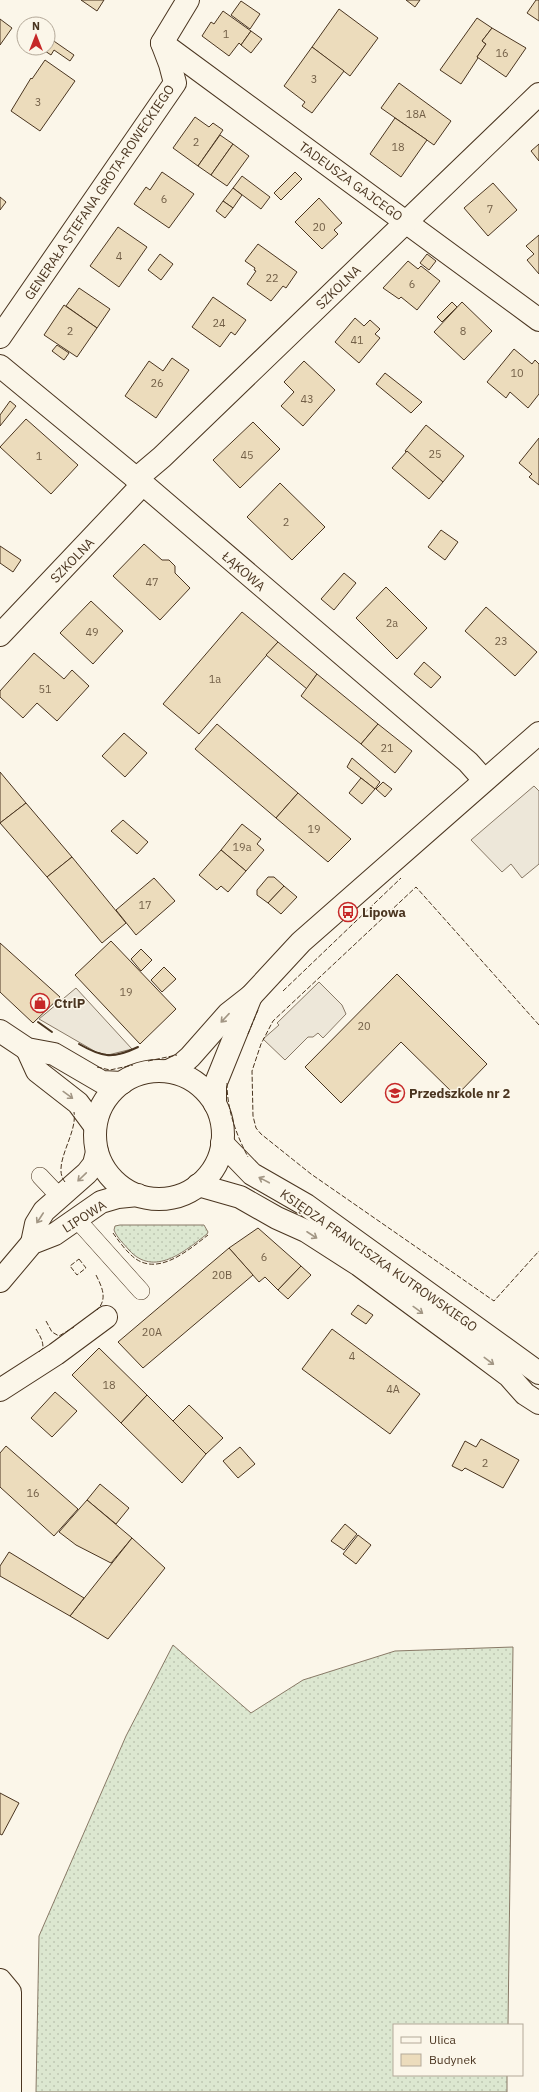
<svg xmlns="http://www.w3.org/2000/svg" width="539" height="2092" font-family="'IBM Plex Sans',sans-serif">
<defs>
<pattern id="grass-dots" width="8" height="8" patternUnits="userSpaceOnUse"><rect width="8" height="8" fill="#dce7d0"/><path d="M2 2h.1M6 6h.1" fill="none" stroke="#bec7b2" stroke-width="1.8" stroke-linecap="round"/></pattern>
</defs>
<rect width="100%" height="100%" fill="#fbf6e9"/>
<g fill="url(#grass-dots)" stroke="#887966">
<path d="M120,1225H204L208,1232L207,1234C185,1251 154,1278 129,1250C124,1244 117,1238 114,1230L115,1226Z"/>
<path d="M173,1645L251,1713L303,1680L395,1651L513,1647L508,2025H394V2075H507V2092H36L39,1936L126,1736Z"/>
</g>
<g fill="#ede7d9" stroke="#887966">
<path d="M534,786L539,791V864L522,878L511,864L502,872L471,840Z"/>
<path d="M319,982L342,1005L346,1014L323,1038L318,1033L313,1037H308L285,1060L263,1039L279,1025L277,1023Z"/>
<path d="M76,988L132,1049L108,1055L96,1052L39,1019Z"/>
</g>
<g fill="#ecdcbc" stroke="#4a3520">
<path d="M81,0H104L97,11Z"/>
<path d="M406,0H420L415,7Z"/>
<path d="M536,0H539V21L527,13Z"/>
<path d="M241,1L260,14L250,29L231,15Z"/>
<path d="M339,9L378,38L350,76L312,47Z"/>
<path d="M223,11L251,31L241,45L239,43L229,56L202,36L211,22L214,24Z"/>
<path d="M477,18L492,28L482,41L486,44L477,57L478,58L461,84L440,70Z"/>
<path d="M0,19L12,28L0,45Z"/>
<path d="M492,28L526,48L506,77L477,57L486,44L482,41Z"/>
<path d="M251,31L262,39L251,53L241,45Z"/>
<path d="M48,37L74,55L70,61L54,50L51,55L42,49L39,53L32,48H48Z"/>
<path d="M312,47L344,71L312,113L302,106L305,102L284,86Z"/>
<path d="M45,60L75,81L40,131L11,111L31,78L32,79Z"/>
<path d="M399,83L451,121L434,145L381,108Z"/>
<path d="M195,117L209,127L213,123L223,130L198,166L173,148Z"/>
<path d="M395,118L427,140L401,177L370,154Z"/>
<path d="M220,135L233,144L211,175L198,166Z"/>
<path d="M233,144L249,156L227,186L211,175Z"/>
<path d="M539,144V161L531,151Z"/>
<path d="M162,172L194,194L169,228L134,204L146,187L150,190Z"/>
<path d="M295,172L302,179L281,200L274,193Z"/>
<path d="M242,176L270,197L261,209L233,188Z"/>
<path d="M493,183L517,210L488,236L464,208Z"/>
<path d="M233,188L242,195L233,208L223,201Z"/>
<path d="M0,197L6,202L0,210Z"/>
<path d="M319,198L342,223L334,230L338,234L322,249L295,222Z"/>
<path d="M223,201L233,208L225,218L216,211Z"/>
<path d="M118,227L147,247L119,287L90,266Z"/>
<path d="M539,235V274L527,260L534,254L526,246Z"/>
<path d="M258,244L297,272L286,288L283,286L271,301L247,284L256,271L254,270L255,268L245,261Z"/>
<path d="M160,254L173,264L161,280L148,270Z"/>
<path d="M427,254L436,261L429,270L420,263Z"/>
<path d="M408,261L418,269L421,266L440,281L417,310L401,297L399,299L383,288Z"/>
<path d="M79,288L110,309L97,328L66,306Z"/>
<path d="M213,297L246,320L235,335L231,332L220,347L192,327Z"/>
<path d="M452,302L457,307L442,322L437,317Z"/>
<path d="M462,302L492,331L464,360L434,332Z"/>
<path d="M64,305L97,328L77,357L44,335Z"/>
<path d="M355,318L364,326L370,320L380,329L375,334L380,338L359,363L335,342Z"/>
<path d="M57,345L69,353L64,360L52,351Z"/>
<path d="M514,349L532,364L535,360L539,364V394L528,408L510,392L506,398L487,382Z"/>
<path d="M172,358L189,370L156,418L125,396L149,361L163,371Z"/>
<path d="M304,361L335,390L303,426L281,406L294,392L284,382Z"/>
<path d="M385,373L422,402L411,413L376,384Z"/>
<path d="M10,401L16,406L0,426V415Z"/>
<path d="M26,419L78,465L51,494L0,447Z"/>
<path d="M253,422L280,449L240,488L213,460Z"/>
<path d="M426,425L464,456L443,482L405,451Z"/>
<path d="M539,438V485L529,477L532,474L519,463Z"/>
<path d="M407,451L443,482L429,499L392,468Z"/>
<path d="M280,483L325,527L292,560L247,517Z"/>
<path d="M441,530L458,542L445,560L428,547Z"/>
<path d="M144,544L162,560H169L175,566V573L190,588L160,620L113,576Z"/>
<path d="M0,546L21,560L13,572L0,563Z"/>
<path d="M344,573L356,583L334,610L321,599Z"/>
<path d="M386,587L427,628L397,659L356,618Z"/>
<path d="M91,601L123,631L93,664L60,633Z"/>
<path d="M486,607L537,652L515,676L465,631Z"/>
<path d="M242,612L278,642L199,734L163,704Z"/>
<path d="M278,642L317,674L307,689L266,655Z"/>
<path d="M34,653L64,679L72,670L89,686L57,721L37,703L23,718L0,697V691Z"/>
<path d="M424,662L441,677L431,688L414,674Z"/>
<path d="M317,674L378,724L361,744L301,696Z"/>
<path d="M217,724L298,793L276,818L195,749Z"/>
<path d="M378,724L412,751L395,773L361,744Z"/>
<path d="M124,733L147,753L125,777L102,756Z"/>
<path d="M352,758L380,782L375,789L347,767Z"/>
<path d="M0,772L26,803L0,823Z"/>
<path d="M361,778L375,789L362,804L349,793Z"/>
<path d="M383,782L392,789L385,797L376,789Z"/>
<path d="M298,793L351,839L328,862L276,818Z"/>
<path d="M26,803L72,857L47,877L0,823Z"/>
<path d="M123,820L148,842L137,854L111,831Z"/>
<path d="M242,824L261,839L257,844L264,850L246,871L221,850Z"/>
<path d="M221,850L246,871L228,892L221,886L217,890L199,875Z"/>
<path d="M72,857L126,923L102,943L47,877Z"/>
<path d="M268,877H274L284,886L268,903L257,895V890Z"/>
<path d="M154,878L175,901L136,935L116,910Z"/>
<path d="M284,886L297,897L281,914L268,903Z"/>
<path d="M111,941L176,1009L140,1044L75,975Z"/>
<path d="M0,943L60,997L33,1023L0,992Z"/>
<path d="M141,949L152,960L141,971L131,959Z"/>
<path d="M164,967L176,979L162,992L151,980Z"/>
<path d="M397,974L487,1064L456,1096L401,1042L341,1103L305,1067Z"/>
<path d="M258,1228L301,1266L278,1290L265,1277L259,1282L229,1248Z"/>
<path d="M229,1248L253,1275L143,1368L118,1342Z"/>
<path d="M301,1266L311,1275L288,1299L278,1290Z"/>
<path d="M358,1305L373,1315L366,1324L351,1314Z"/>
<path d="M332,1329L420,1394L390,1434L302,1369Z"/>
<path d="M99,1348L147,1395L121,1423L72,1375Z"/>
<path d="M55,1392L77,1411L52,1437L31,1418Z"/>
<path d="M147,1395L206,1454L182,1483L121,1423Z"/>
<path d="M189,1405L223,1438L206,1454L173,1421Z"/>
<path d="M481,1439L519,1460L503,1488L465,1468L462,1471L452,1466L465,1441L476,1447Z"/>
<path d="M6,1446L78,1509L54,1536L0,1487V1453Z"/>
<path d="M240,1447L255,1464L238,1478L223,1461Z"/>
<path d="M100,1484L129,1508L116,1524L87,1500Z"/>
<path d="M87,1500L132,1538L111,1563L76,1545L59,1532Z"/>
<path d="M345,1524L357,1534L344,1550L331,1541Z"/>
<path d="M358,1535L371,1545L356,1564L343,1554Z"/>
<path d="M132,1538L165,1568L108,1639L70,1616Z"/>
<path d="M9,1552L84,1598L70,1616L0,1576V1566Z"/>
<path d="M0,1793L19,1803L2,1835L0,1834Z"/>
</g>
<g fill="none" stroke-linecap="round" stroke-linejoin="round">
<defs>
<g id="pedestrian">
<path d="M40,1176L56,1193"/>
<path d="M81,1224L141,1291"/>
</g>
<g id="minor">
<path d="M162,43L539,320"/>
<path d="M0,337L175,83L170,64L162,43L188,0"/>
<path d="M0,366L143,484L468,762L484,780"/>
<path d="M136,479L162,457L539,94"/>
<path d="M0,635L143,484"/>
<path d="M0,1390L56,1354L106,1317"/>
<path d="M0,1980L10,1992V2092"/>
</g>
<g id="tertiary">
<path d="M168,1071L182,1064L190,1057L228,1014L251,996L301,942L539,733"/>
<path d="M215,1104V1085L251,996"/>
<path d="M32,1243L36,1224L44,1211L87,1173L94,1164L97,1152"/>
<path d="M0,1281L32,1243L55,1234L101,1202L118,1197L138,1195"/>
</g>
<g id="primary">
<path d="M0,1031L27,1049L54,1054L102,1082L122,1083"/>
<path d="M27,1049L37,1071L78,1103L95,1126"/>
<circle cx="159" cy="1135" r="64"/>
<path d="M222,1143L252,1174L306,1205L539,1373"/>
<path d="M198,1185L240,1197L277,1218L306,1231L359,1265L469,1346L509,1376L525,1394L539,1403"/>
</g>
</defs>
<use href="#pedestrian" stroke="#4a3520" stroke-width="18"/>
<use href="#minor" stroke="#4a3520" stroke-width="24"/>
<use href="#tertiary" stroke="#4a3520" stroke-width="24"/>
<use href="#primary" stroke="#4a3520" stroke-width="24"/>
<use href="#pedestrian" stroke="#fbf6e9" stroke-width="17"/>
<use href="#minor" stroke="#fbf6e9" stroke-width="22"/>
<use href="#tertiary" stroke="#fbf6e9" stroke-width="22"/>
<use href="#primary" stroke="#fbf6e9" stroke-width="22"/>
<g stroke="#4a3520" stroke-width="1" stroke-dasharray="5 2" stroke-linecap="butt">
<path d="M283,991L401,878"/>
<path d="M539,1025L416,887L273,1021L261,1044L252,1071L253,1116L256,1128L261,1134L311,1174L494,1301L539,1251"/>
<path d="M248,1034L258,1010"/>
<path d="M79,1044C97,1054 113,1060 132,1049"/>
<path d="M148,1061L177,1055"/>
<path d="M97,1067L110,1070L133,1065"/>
<path d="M227,1083C227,1110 236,1134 248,1157"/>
<path d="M65,1182C51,1165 78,1134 74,1112"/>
<path d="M113,1233C118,1240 123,1247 129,1253C154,1280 186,1252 208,1235"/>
<path d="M79,1259L86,1268L77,1275L70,1266Z"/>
<path d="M96,1275C102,1287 108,1299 97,1310"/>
<path d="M46,1321L52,1332L59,1336L74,1327"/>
<path d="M36,1329C40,1336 43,1340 43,1348L38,1353"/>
</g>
<g stroke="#4a3520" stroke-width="2">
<path d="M38,1022L52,1032"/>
<path d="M79,1044C103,1058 113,1059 138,1047"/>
</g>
</g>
<defs><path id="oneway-shaft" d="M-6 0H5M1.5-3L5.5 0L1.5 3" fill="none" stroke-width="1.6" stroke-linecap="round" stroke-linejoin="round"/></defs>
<g stroke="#a29684">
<use href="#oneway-shaft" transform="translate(225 1018) rotate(133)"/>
<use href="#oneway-shaft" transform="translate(68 1095) rotate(36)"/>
<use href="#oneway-shaft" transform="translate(82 1177) rotate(136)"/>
<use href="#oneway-shaft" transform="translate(264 1180) rotate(-152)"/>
<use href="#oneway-shaft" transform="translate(40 1218) rotate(123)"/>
<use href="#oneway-shaft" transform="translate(312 1235) rotate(33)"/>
<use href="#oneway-shaft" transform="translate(418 1310) rotate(36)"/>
<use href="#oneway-shaft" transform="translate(489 1361) rotate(37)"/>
</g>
<defs>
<symbol id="bus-ring" viewBox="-11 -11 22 22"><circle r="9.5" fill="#fbf6e9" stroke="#c62828" stroke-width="1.5"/><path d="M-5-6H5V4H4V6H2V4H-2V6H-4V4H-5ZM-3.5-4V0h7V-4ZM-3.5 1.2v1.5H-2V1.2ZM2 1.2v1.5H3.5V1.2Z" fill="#c62828"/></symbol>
<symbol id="shop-ring" viewBox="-11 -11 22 22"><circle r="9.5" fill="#fbf6e9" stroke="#c62828" stroke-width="1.5"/><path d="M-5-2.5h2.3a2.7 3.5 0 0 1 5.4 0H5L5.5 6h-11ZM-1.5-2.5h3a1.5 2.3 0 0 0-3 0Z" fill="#c62828"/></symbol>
<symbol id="school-ring" viewBox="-11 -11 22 22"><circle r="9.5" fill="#fbf6e9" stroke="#c62828" stroke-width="1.5"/><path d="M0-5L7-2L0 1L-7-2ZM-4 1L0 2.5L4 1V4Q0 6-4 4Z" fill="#c62828"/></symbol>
</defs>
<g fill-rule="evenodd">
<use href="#bus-ring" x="337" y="901" width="22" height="22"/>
<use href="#shop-ring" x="29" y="992" width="22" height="22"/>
<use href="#school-ring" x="384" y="1082" width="22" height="22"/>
</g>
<g text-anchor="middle" stroke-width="3" stroke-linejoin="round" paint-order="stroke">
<g font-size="11" fill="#725f47">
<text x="226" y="38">1</text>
<text x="502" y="57">16</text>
<text x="314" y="83">3</text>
<text x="38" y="106">3</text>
<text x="416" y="118">18A</text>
<text x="196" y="146">2</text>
<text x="398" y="151">18</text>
<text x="164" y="203">6</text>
<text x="490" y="213">7</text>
<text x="319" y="231">20</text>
<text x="119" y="260">4</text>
<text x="272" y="282">22</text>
<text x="412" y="288">6</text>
<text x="219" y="327">24</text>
<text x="70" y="335">2</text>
<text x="463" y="335">8</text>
<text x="357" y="344">41</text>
<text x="517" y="377">10</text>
<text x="157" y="387">26</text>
<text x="307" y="403">43</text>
<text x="435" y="458">25</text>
<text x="247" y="459">45</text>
<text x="39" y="460">1</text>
<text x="286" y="526">2</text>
<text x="152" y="586">47</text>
<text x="392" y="627">2a</text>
<text x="92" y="636">49</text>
<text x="501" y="645">23</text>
<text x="215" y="683">1a</text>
<text x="45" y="693">51</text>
<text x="387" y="752">21</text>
<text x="314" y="833">19</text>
<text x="242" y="851">19a</text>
<text x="145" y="909">17</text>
<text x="126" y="996">19</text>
<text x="364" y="1030">20</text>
<text x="264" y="1261">6</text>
<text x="222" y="1279">20B</text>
<text x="152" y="1336">20A</text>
<text x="352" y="1360">4</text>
<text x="109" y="1389">18</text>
<text x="393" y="1393">4A</text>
<text x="485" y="1467">2</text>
<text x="33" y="1497">16</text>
</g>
<g font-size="13" fill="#4a3520" stroke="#fbf6e9">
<text transform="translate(351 181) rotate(36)" y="5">TADEUSZA GAJCEGO</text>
<text transform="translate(99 192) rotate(-56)" y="5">GENERAŁA STEFANA GROTA-ROWECKIEGO</text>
<text transform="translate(338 287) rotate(-44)" y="5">SZKOLNA</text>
<text transform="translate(72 560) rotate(-46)" y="5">SZKOLNA</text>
<text transform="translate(244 571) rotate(41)" y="5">ŁĄKOWA</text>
<text transform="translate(84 1216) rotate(-32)" y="5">LIPOWA</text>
<text transform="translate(379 1260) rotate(35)" y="5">KSIĘDZA FRANCISZKA KUTROWSKIEGO</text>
</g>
<g font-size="13" font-weight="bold" fill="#4a3520" stroke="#fbf6e9" text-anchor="start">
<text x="362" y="917">Lipowa</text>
<text x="54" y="1008">CtrlP</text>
<text x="409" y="1098">Przedszkole nr 2</text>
</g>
</g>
<rect x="393" y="2024" width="130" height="52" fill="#fbf6e9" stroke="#b4a999"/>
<rect x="401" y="2037" width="20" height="6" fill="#fbf6e9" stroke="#b4a999"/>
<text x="429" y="2044" font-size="12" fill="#4a3520">Ulica</text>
<rect x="401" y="2054" width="20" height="12" fill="#ecdcbc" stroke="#b4a999"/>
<text x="429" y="2064" font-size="12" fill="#4a3520">Budynek</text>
<g transform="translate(36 36)"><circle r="19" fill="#fbf6e9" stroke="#b4a999"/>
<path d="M0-3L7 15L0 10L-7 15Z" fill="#c62828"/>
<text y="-6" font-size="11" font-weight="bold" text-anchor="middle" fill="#4a3520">N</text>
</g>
</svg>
